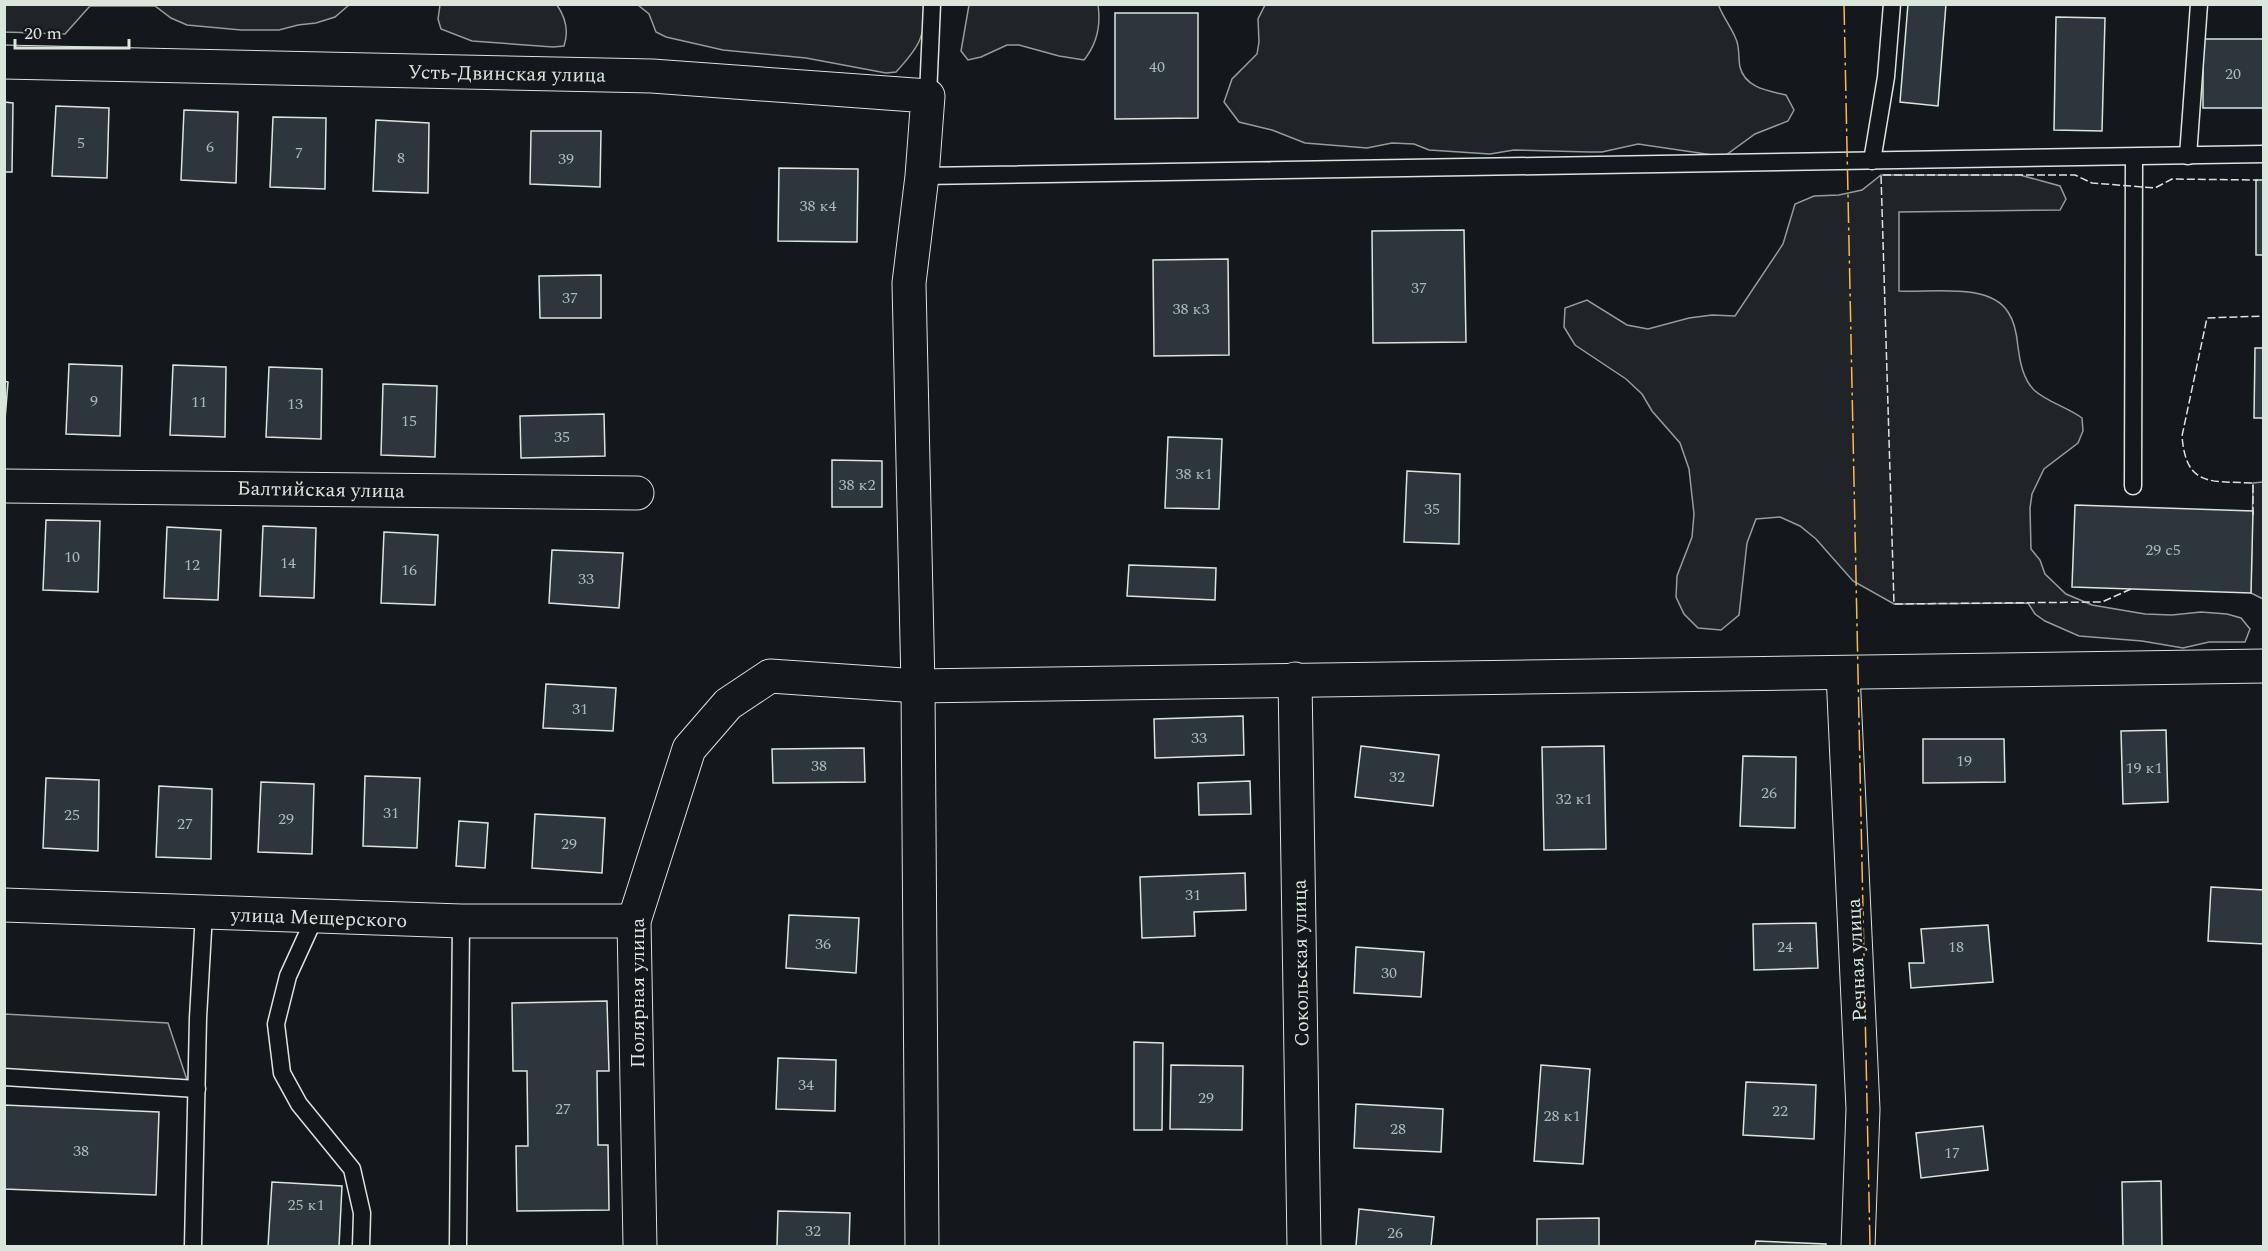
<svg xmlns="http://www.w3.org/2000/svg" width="2268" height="1251" font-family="Spectral,serif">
<rect width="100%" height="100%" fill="#14181c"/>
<g fill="#202428" stroke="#939e99" stroke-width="1.5">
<path d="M5,4H349V5L335,17L316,23L298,25L279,30H241L187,25L171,18L155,6H90L65,34L5,32Z"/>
<path d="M1718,4C1723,17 1731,27 1736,39C1740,48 1738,58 1740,67C1745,88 1769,91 1786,95L1794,110L1788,121L1755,134L1726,155H1713L1638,144L1602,152H1589L1514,150L1490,154L1429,150L1414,144L1392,143L1367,148L1305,143L1272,130L1239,122L1224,102L1232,79L1257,54L1259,42L1258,19L1265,5Z"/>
<path d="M440,5H557C566,18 569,31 564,46L553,47L472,41L441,29L438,19Z"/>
<path d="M638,5H927C923,39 920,46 896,72L886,73L806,58L723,50L666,37L656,32L649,14Z"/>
<path d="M969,5H1098C1101,25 1097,44 1084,60L1059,56L1019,45H1007L981,57L968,60L961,51Z"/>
<path d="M1881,175H2020L2060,186L2066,199L2060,210L1899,212V291C1930,293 1989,282 2008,312C2015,322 2017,336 2018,347C2020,362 2023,379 2034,390C2047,402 2067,407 2082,418L2083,431L2078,443L2044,469L2032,494L2030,508L2031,549L2040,560L2045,574L2066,594L2092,605L2145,614L2172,615L2201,612L2227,614L2241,618L2250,629L2245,642H2209L2183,648L2142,641L2079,636L2045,621L2035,614L2028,603L1894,604L1853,581L1816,539L1800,526L1780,517L1756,519L1747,543L1739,615L1721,630L1698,628L1684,614L1676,597L1677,576L1692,537L1694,514L1689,469L1680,443L1652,411L1642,394L1626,379L1575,345L1564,327L1565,308L1587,300L1627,325L1648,329L1689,318L1712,315L1735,316L1783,244L1795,204L1814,196L1839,195L1862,190Z"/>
<path d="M2263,482V599L2251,593L2253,483Z"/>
</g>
<path fill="#24282b" stroke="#939e99" stroke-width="1.5" d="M4,1014L168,1023L187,1080L5,1069Z"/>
<g fill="#2c363c" stroke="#d8e6dc" stroke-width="1.5">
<path d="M1908,4H1946L1938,106L1900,102Z"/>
<path d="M1115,13H1198V118L1115,119Z"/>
<path d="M2056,17L2105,18L2102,131L2054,130Z"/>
<rect x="2203" y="39" width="61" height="69"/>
<path d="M4,102L13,103L12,172H4Z"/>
<path d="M56,106L109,108L107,178L52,176Z"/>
<path d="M184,110L238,112L236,183L181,180Z"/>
<path d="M273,117L326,118L325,189L270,187Z"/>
<path d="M376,120L429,123L428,193L373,191Z"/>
<path d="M531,131H601L600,187L530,184Z"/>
<path d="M779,168L858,169L857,242L778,241Z"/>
<rect x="2256" y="180" width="8" height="75"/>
<path d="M1464,230L1466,342L1373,343L1372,231Z"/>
<path d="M1228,259L1229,355L1154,356L1153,260Z"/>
<path d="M601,275V318H540L539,276Z"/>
<path d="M2255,348H2264V418H2254Z"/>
<path d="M69,364L122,366L120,436L66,434Z"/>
<path d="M173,365L226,367L225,437L170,435Z"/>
<path d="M269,367L322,369L321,439L266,437Z"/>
<path d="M4,381L8,382L4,432Z"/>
<path d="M383,384L437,386L435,457L381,455Z"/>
<path d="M604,414L605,456L521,458L520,416Z"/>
<path d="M1168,437L1222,439L1219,509L1165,508Z"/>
<path d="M832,460L882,461V507H832Z"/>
<path d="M1407,471L1460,474L1459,544L1404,542Z"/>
<path d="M2075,505L2253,511L2251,593L2072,587Z"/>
<path d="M46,520L100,521L98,592L43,590Z"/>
<path d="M263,526L316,528L314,598L260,596Z"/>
<path d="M167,527L221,530L218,600L164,598Z"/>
<path d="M384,532L438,535L435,605L381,603Z"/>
<path d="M552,550L623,553L619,608L549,603Z"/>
<path d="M1129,565L1216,568L1215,600L1127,596Z"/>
<path d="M546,684L616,688L613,731L543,728Z"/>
<path d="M1243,716L1244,755L1155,758L1154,719Z"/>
<path d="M2166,730L2168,802L2123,804L2121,731Z"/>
<path d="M1923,739H2004L2005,782L1923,783Z"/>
<path d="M1361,746L1439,755L1433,806L1355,797Z"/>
<path d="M1604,746L1606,849L1544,850L1542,747Z"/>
<path d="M864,748L865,782L773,783L772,749Z"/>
<path d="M1743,756L1796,757L1795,828L1740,826Z"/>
<path d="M365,776L420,778L417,848L363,846Z"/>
<path d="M46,778L99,780L98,851L43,848Z"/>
<path d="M1250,781L1251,814L1199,815L1198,783Z"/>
<path d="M261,782L314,784L312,854L258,852Z"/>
<path d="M159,786L212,789L211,859L156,857Z"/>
<path d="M535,814L605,818L602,873L532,868Z"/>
<path d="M459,821L488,823L485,868L456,866Z"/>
<path d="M1245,873L1246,910L1194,912L1195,936L1142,938L1140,877Z"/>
<path d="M2211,887L2264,890V944L2208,941Z"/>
<path d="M789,915L859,918L856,973L786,968Z"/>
<path d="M1816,923L1818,968L1754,970L1753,924Z"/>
<path d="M1988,925L1993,982L1911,988L1909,963H1924L1921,929Z"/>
<path d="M1356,947L1424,952L1421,997L1354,993Z"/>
<path d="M607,1001L609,1071H597L598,1145H608L609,1210L517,1211L516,1146H528L527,1071H513L512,1003Z"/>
<path d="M1134,1042L1163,1043L1162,1130H1134Z"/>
<path d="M778,1058L836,1060L835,1111L776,1109Z"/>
<path d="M1171,1065L1243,1066L1242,1130L1170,1129Z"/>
<path d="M1541,1065L1590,1069L1583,1164L1534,1161Z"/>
<path d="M1746,1082L1816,1085L1814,1139L1743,1135Z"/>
<path d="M1356,1104L1443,1109L1441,1152L1354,1148Z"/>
<path d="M4,1105L159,1112L156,1195L4,1189Z"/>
<path d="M1983,1126L1988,1170L1921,1178L1916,1133Z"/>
<path d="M2161,1181L2162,1246H2123L2122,1182Z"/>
<path d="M272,1182L342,1186L339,1246H268Z"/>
<path d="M1359,1209L1434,1217L1431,1246H1356Z"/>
<path d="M778,1211L850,1213L849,1246H777Z"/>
<path d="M1599,1218V1246H1537V1219Z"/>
<path d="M1756,1241L1826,1244V1246H1755Z"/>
</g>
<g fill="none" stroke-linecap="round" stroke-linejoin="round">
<defs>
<g id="service">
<path d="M928,96L932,4"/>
<path d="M2188,156L2199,4"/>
<path d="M1872,161L1886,77L1892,4"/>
<path d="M922,176L2264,154"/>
<path d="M2133,486L2134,157"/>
<path d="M315,917L288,976L276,1024L282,1073L299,1104L352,1169L362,1213L361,1246"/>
<path d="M4,1077L197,1089"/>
<path d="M193,1246L198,1018L204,913"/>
<path d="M458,1246L461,921"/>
</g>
<g id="minor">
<path d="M4,62L652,76L928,96L922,176L909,283L918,686L922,1246"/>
<path d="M4,486L637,493"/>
<path d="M1843,673L1863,1109L1858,1246"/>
<path d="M1295,679L1304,1246"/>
<path d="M4,905L461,921H634"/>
<path d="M640,1246L634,921L689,749L728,704L770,676L918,686L2264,666"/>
</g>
</defs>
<use href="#service" stroke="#d8e6dc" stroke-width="19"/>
<use href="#minor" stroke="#d8e6dc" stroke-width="35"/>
<use href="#service" stroke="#14181c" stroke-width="16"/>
<use href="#minor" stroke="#14181c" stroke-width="33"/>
<g stroke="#d8e6dc" stroke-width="1.5" stroke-dasharray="8 3" stroke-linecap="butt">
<path d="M2253,515V483C2210,481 2186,487 2182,436L2207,318L2264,316"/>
<path d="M2131,589L2102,602L1894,604L1881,175H2075L2092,183L2155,188L2172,179L2258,180"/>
</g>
<path stroke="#ffb74d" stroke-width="1.5" stroke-dasharray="21 4.5 3 4.5" stroke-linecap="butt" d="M1844,4L1870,1246"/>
</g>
<g text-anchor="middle" stroke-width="4.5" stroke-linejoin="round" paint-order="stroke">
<g font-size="16" fill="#adbab4">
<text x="1157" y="72">40</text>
<text x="2233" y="79">20</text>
<text x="81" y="148">5</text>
<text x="210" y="152">6</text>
<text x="299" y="158">7</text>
<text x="401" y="163">8</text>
<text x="566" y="164">39</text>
<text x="818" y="211">38 к4</text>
<text x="1419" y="293">37</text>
<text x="570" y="303">37</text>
<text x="1191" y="314">38 к3</text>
<text x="94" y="406">9</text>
<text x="199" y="407">11</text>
<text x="295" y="409">13</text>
<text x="409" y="426">15</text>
<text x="562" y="442">35</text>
<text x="1194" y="479">38 к1</text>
<text x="857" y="490">38 к2</text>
<text x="1432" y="514">35</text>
<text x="2163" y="555">29 с5</text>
<text x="72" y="562">10</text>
<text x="288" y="568">14</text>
<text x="192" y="570">12</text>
<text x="409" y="575">16</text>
<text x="586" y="584">33</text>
<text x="580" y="714">31</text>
<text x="1199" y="743">33</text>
<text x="1964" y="766">19</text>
<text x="819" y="771">38</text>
<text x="2144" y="773">19 к1</text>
<text x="1397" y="782">32</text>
<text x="1769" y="798">26</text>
<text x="1574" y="804">32 к1</text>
<text x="391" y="818">31</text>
<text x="72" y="820">25</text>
<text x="286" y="824">29</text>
<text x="185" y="829">27</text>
<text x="569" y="849">29</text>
<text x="1193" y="900">31</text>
<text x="823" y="949">36</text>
<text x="1785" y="952">24</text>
<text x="1956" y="952">18</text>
<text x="1389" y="978">30</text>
<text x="806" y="1090">34</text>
<text x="1206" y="1103">29</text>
<text x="563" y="1114">27</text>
<text x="1780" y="1116">22</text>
<text x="1562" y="1121">28 к1</text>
<text x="1398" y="1134">28</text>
<text x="81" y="1156">38</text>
<text x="1952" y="1158">17</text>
<text x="306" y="1210">25 к1</text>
<text x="813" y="1236">32</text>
<text x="1395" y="1238">26</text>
</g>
<g font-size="20" fill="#d8e6dc" stroke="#14181c">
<text transform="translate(507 73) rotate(1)" y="7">Усть-Двинская улица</text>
<text transform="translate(321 489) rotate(1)" y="7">Балтийская улица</text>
<text transform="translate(319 917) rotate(2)" y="7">улица Мещерского</text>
<text transform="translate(1856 960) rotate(-93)" y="7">Речная улица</text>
<text transform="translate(1300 963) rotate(-91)" y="7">Сокольская улица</text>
<text transform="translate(637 993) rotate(-90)" y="7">Полярная улица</text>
</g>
</g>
<rect width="2268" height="1251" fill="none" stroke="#d8e6dc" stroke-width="12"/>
<path d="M15 39v9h114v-9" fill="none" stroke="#d8e6dc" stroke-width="3"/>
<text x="24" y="39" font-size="18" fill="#d8e6dc" stroke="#14181c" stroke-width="4.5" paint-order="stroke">20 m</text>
</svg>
